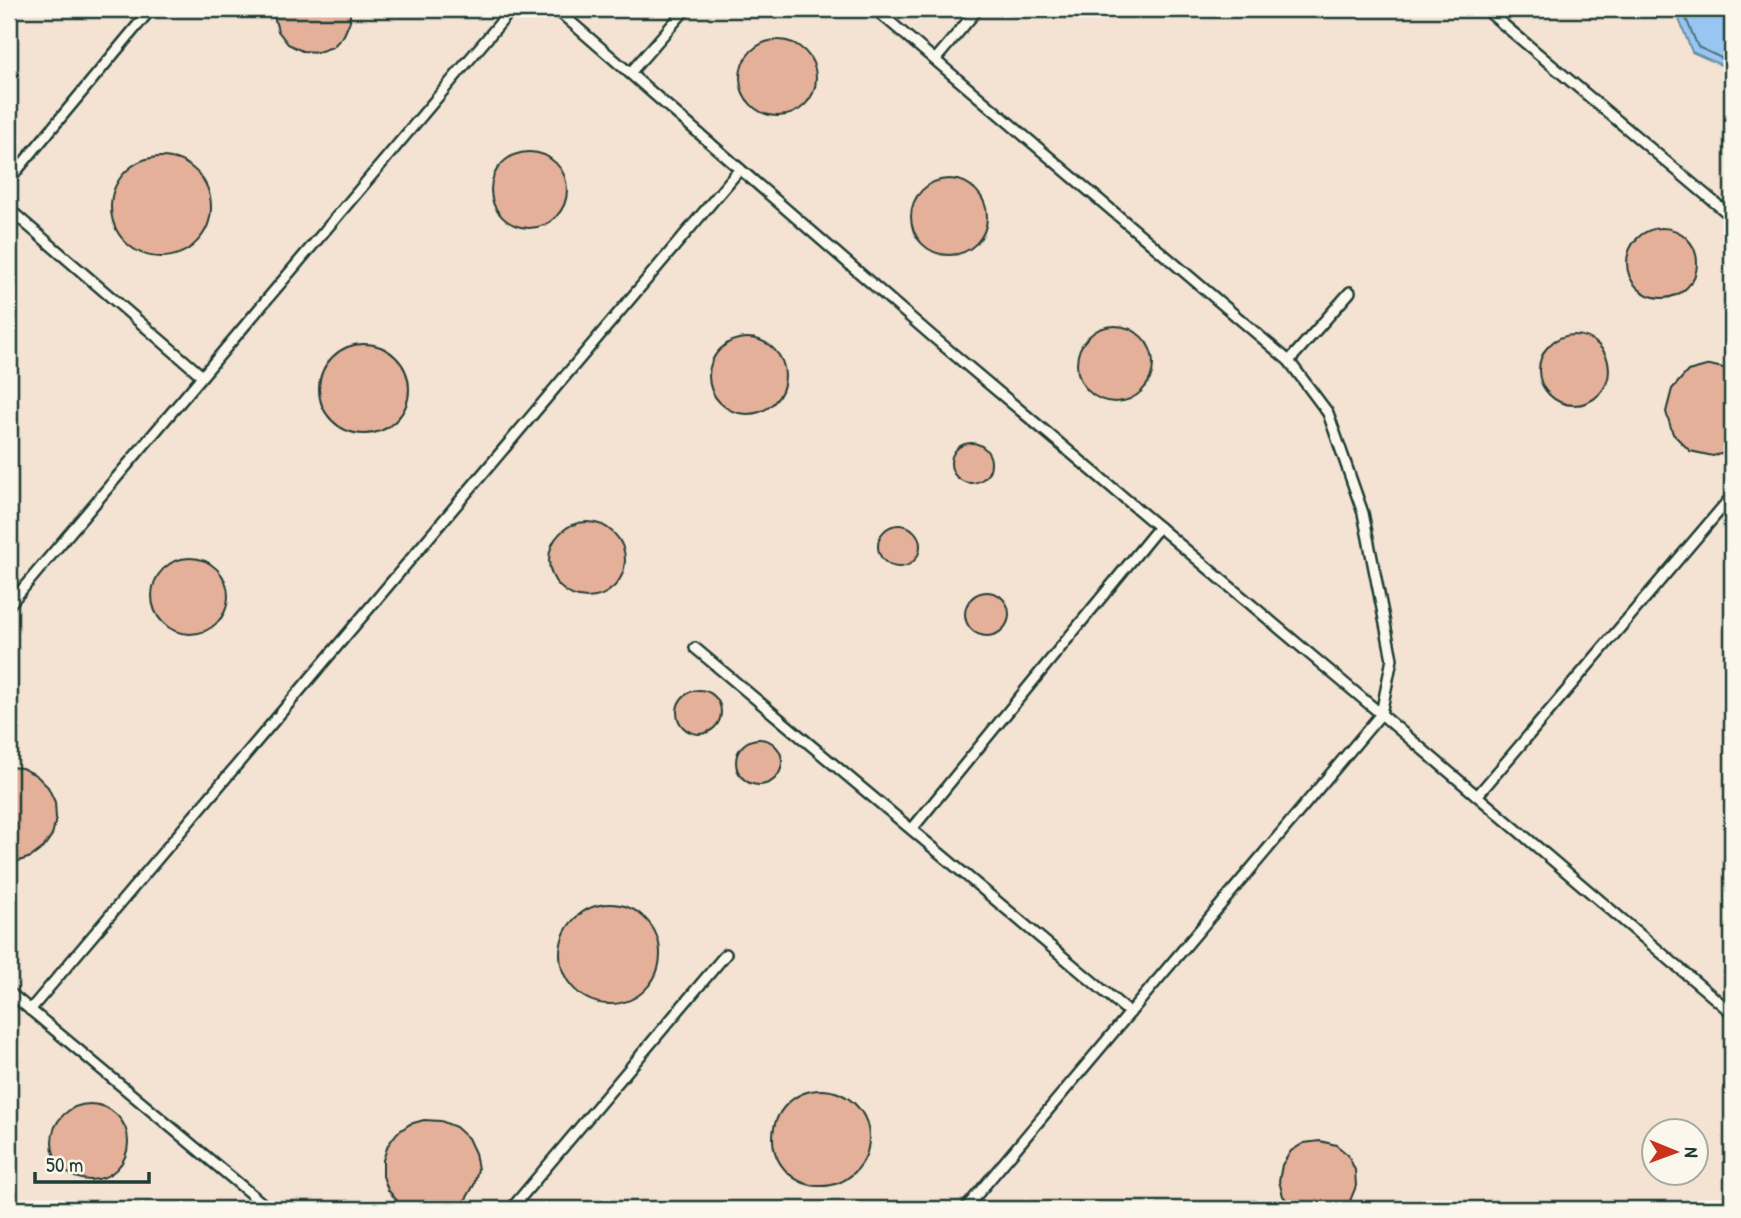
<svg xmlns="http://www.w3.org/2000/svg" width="1741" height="1218" font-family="'Patrick Hand',sans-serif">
<rect width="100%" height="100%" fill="#fbf7ec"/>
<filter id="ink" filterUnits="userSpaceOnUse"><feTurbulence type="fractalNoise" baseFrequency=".0143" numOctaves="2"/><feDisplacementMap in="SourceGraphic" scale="14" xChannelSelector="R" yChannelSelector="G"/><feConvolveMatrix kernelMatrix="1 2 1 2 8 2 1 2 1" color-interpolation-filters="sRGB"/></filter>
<g filter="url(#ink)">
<path fill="#f4e2d3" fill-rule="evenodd" d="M9,9H1732V1209H9ZM1654,1130H1696V1172H1654Z"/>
<path fill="#98c5f2" stroke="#688fa6" stroke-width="2" d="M1675,9H1732V70L1692,52Z"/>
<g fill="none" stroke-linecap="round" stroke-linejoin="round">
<path stroke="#4f7380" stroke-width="2" d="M1682,9L1698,47L1732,63"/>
</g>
<g fill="#e5b099" stroke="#1f3d34" stroke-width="2">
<path d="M275,9H350V21L344,35L333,47L318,52L302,51L288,44L278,31L274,16Z"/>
<circle cx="778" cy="78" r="38"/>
<circle cx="529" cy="190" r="38"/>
<circle cx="161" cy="207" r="50"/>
<circle cx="949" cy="217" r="38"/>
<circle cx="1662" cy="263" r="35"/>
<circle cx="1115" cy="364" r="38"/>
<circle cx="1574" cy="370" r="35"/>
<circle cx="747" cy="376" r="38"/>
<circle cx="364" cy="389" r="45"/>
<path d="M1710,365L1732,370V451L1713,456L1690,451L1673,434L1666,412L1672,389L1688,371Z"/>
<circle cx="971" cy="463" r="20"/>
<circle cx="587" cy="560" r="38"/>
<circle cx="899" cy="546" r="21"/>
<circle cx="190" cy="596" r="38"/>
<circle cx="987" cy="614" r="22"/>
<circle cx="699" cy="712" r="22"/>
<circle cx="759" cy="762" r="23"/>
<path d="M9,767L22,768L36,775L48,787L55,802L56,819L52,835L43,848L31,857L16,862H9Z"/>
<circle cx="610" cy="954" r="50"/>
<circle cx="821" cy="1138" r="48"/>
<circle cx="90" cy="1142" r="38"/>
<path d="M424,1120L441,1121L456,1127L468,1138L475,1153L478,1169L474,1185L466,1199L452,1209H408L398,1202L388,1190L383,1176V1160L388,1145L397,1133L410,1124Z"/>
<path d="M1320,1141L1336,1145L1348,1155L1355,1170L1356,1186L1350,1201L1341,1209H1294L1283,1196L1279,1181L1282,1165L1291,1151L1304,1143Z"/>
</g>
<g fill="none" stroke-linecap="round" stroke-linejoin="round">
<defs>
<g id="lane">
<path d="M556,9L932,336L1381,714L965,1209"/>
<path d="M875,9L1289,361L1328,413L1363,513L1392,659L1381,714L1732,1013"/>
<path d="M1485,9L1732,217"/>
<path d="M935,60L978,9"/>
<path d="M630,73L686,9"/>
<path d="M9,180L151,9"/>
<path d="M9,209L201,375"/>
<path d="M1289,361L1350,292"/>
<path d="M9,605L512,9"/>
<path d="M695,648L1130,1013"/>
<path d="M1477,796L1732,496"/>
<path d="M912,829L1159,527"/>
<path d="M9,992L269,1209"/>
<path d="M30,1010L740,169"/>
<path d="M511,1209L726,954"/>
</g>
</defs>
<use href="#lane" stroke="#1f3d34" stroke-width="14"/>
<use href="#lane" stroke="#fbf7ec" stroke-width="9"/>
</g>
</g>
<rect width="1741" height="1218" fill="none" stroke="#fbf7ec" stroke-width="35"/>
<rect x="18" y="18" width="1706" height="1183" fill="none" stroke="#1f3d34" stroke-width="2.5" filter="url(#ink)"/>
<g transform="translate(1675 1152) rotate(91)"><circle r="33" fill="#fbf7ec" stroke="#a3ada2" stroke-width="2"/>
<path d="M0-5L12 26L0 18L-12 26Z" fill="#c8321e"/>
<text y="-10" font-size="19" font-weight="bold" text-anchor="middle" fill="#1f3d34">N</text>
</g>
<path d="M35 1172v10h114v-10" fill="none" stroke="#1f3d34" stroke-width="3.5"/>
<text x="46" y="1172" font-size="21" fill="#1f3d34" stroke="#fbf7ec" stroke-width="5" paint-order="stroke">50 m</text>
</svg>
